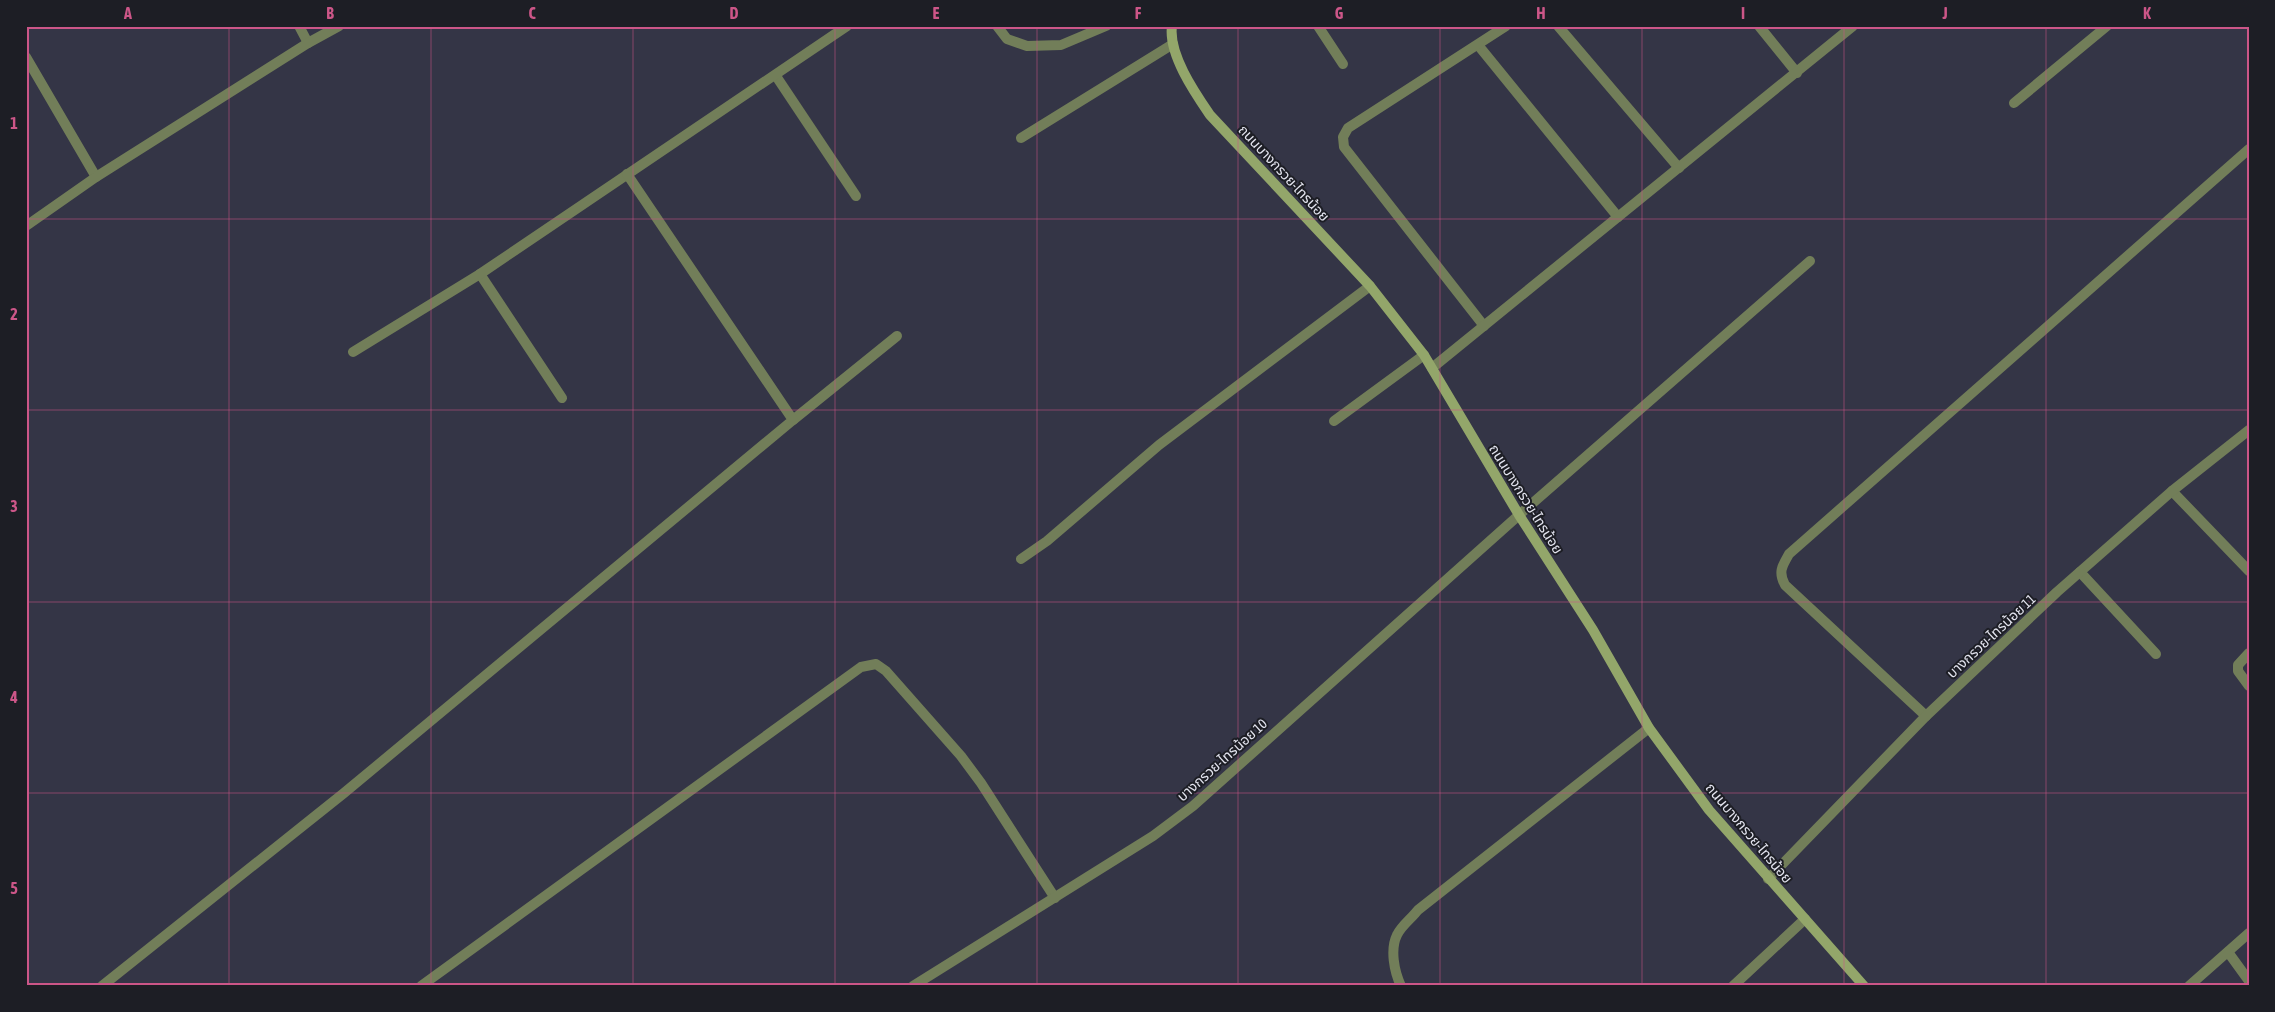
<svg xmlns="http://www.w3.org/2000/svg" width="2275" height="1012" font-family="'Asap Condensed','Noto Sans Thai',sans-serif">
<rect width="100%" height="100%" fill="#343546"/>
<g fill="none" stroke-linecap="round" stroke-linejoin="round">
<g stroke="#727e59" stroke-width="10">
<path d="M1558,26L1679,168"/>
<path d="M1759,26L1797,73"/>
<path d="M1478,45L1618,217"/>
<path d="M1021,138L1173,44"/>
<path d="M1484,326L1344,147L1343,137L1348,128L1506,26"/>
<path d="M1432,368L1853,26"/>
<path d="M1334,421L1424,355"/>
</g>
<g stroke="#727e59" stroke-width="10">
<path d="M299,26L308,43"/>
<path d="M997,26L1007,39L1027,46L1061,45L1106,26"/>
<path d="M1318,26L1343,64"/>
<path d="M26,57L96,177"/>
<path d="M776,76L856,196"/>
<path d="M2014,103L2107,26"/>
<path d="M26,226L96,177L308,43L339,26"/>
<path d="M480,274L562,398"/>
<path d="M353,352L480,274L847,26"/>
<path d="M793,420L897,336"/>
<path d="M2172,491L2249,571"/>
<path d="M1021,559L1047,541L1159,445L1370,286"/>
<path d="M2080,572L2156,654"/>
<path d="M2249,653L2238,665V671L2249,686"/>
<path d="M1926,716L1785,585C1778,572 1782,566 1789,554L2249,149"/>
<path d="M1768,879L1926,716L2057,592L2172,491L2249,430"/>
<path d="M2228,952L2249,981"/>
<path d="M102,986L344,793L793,420L627,174"/>
<path d="M421,986L861,667L876,664L886,671L961,756L981,783L1055,898"/>
<path d="M913,986L1153,836L1193,806L1519,515L1810,261"/>
<path d="M1401,986C1394,971 1390,949 1397,935C1401,926 1412,918 1418,910L1649,728"/>
<path d="M1733,986L1805,919"/>
<path d="M2189,986L2249,933"/>
</g>
<path stroke="#93a66a" stroke-width="10" d="M1172,26C1168,54 1195,93 1210,115L1370,286L1424,355L1519,515L1593,630L1649,728L1709,810L1864,986"/>
</g>
<path fill="none" stroke="#cc5688" stroke-width="1" stroke-opacity="0.55" d="M229,26V986M431,26V986M633,26V986M835,26V986M1037,26V986M1238,26V986M1440,26V986M1642,26V986M1844,26V986M2046,26V986M26,219H2249M26,410H2249M26,602H2249M26,793H2249"/>
<g text-anchor="middle" stroke-width="4" stroke-linejoin="round" paint-order="stroke">
<g font-size="14" fill="#e4e5f0" stroke="#1d1e25">
<text transform="translate(1284 173) rotate(47)" y="5">ถนนบางกรวย-ไทรน้อย</text>
<text transform="translate(1526 499) rotate(58)" y="5">ถนนบางกรวย-ไทรน้อย</text>
<text transform="translate(1991 636) rotate(-43)" y="5">บางกรวย-ไทรน้อย 11</text>
<text transform="translate(1222 760) rotate(-42)" y="5">บางกรวย-ไทรน้อย 10</text>
<text transform="translate(1749 833) rotate(50)" y="5">ถนนบางกรวย-ไทรน้อย</text>
</g>
</g>
<rect width="2275" height="1012" fill="none" stroke="#1d1e25" stroke-width="55"/>
<rect x="28" y="28" width="2220" height="956" fill="none" stroke="#cc5688" stroke-width="2"/>
<g font-size="16" text-anchor="middle" font-weight="bold" fill="#cc5688">
<text x="128" y="19">A</text>
<text x="330" y="19">B</text>
<text x="532" y="19">C</text>
<text x="734" y="19">D</text>
<text x="936" y="19">E</text>
<text x="1138" y="19">F</text>
<text x="1339" y="19">G</text>
<text x="1541" y="19">H</text>
<text x="1743" y="19">I</text>
<text x="1945" y="19">J</text>
<text x="2147" y="19">K</text>
<text x="14" y="129">1</text>
<text x="14" y="320">2</text>
<text x="14" y="512">3</text>
<text x="14" y="703">4</text>
<text x="14" y="894">5</text>
</g>
</svg>
